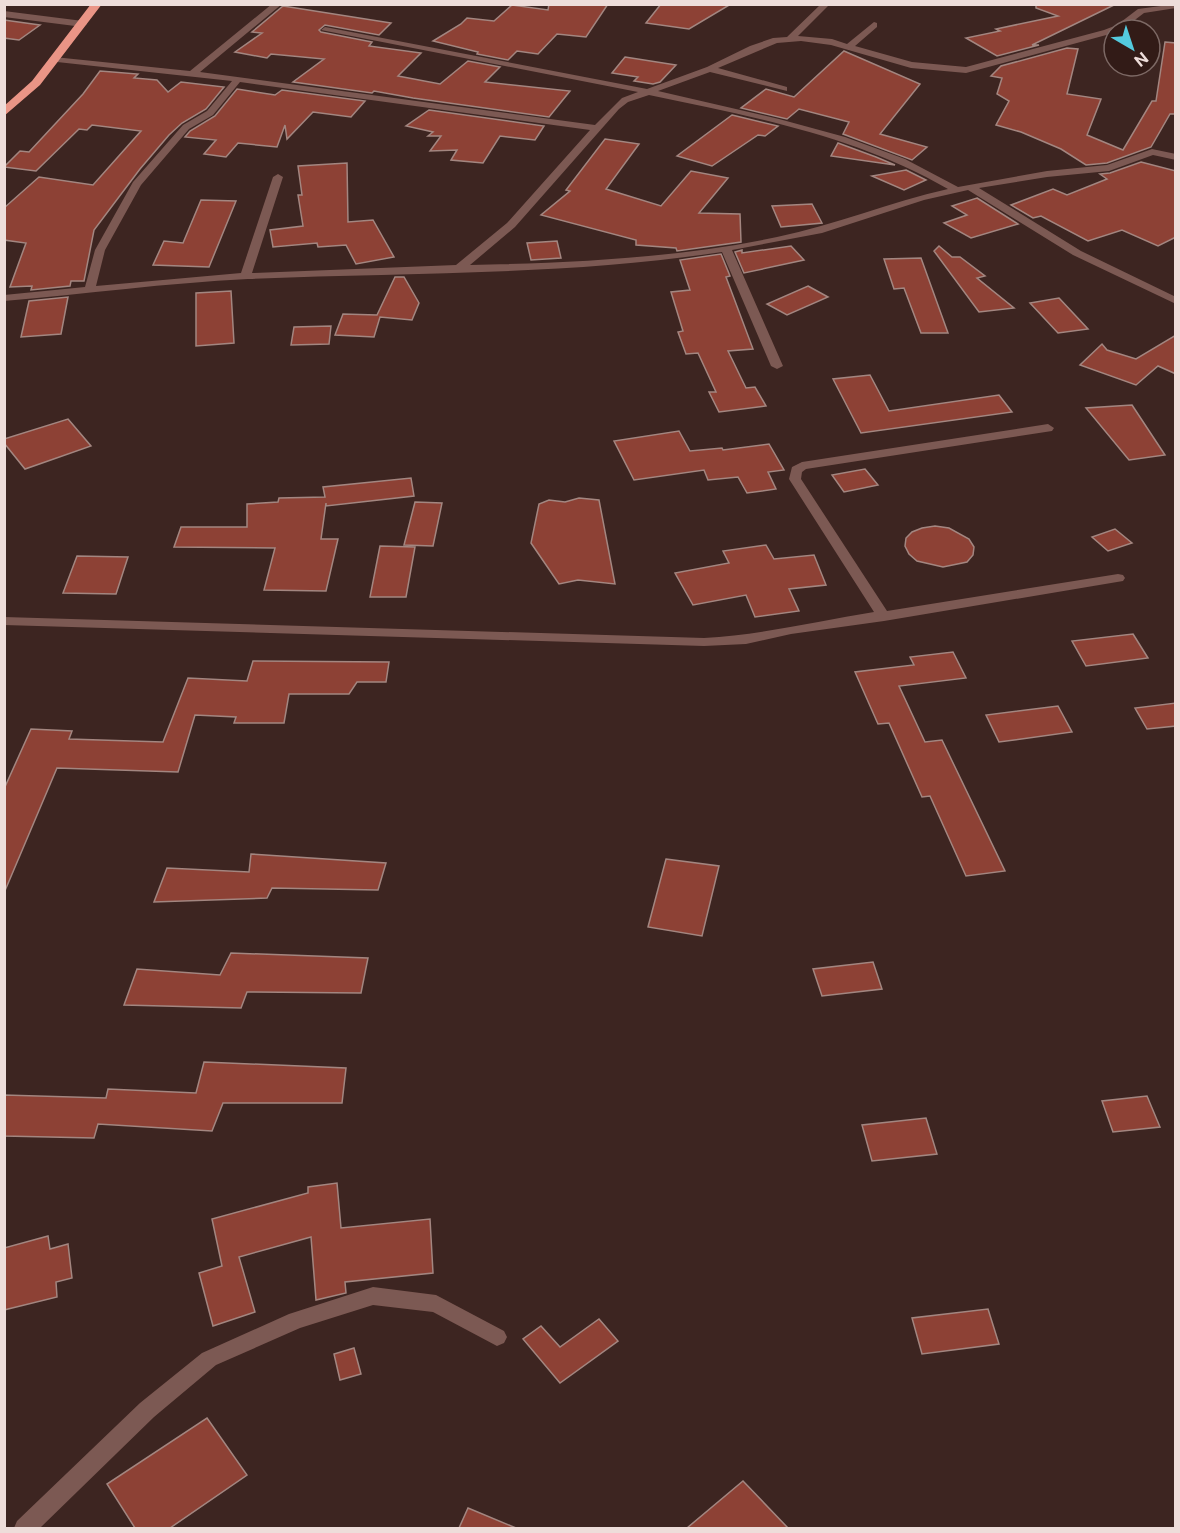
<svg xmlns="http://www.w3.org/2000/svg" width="1180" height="1533" font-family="'Public Sans',sans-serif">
<rect width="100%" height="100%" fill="#3d2521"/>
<g fill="#8d4135" stroke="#a38680" stroke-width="1.5">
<path d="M549,4H608L586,37L557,34L538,54L517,51L508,60L477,54L478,52L433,41L461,24L467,18L494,21L512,5L548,10Z"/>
<path d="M661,4H731L689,29L646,23Z"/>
<path d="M1036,4H1116L1032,45H1039L997,56L966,38L1000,31L996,29L1058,16L1036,8Z"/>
<path d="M283,6L391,23L379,35L325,25L319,30L321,32L372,42L369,46L421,53L398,76L440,84L468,61L500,67L485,82L570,91L549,117L413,98L374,91L372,93L293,82L324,59L271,54L267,58L235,52L262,33L252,32Z"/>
<path d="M4,20L40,25L19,40L4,38Z"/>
<path d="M1165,42L1176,43V114H1170L1151,147L1107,163L1086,165L1061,149L1021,132L996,125L1009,101L997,94L1002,78L991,76L1001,66L1067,48L1078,49L1067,94L1101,99L1087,135L1123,150L1152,101H1156Z"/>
<path d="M844,51L920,84L880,134L927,147L912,160L843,134L849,122L799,109L787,119L741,108L766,89L794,97Z"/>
<path d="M625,57L676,65L660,82L653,84L634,81L638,77L612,73Z"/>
<path d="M100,71L138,74L134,78L157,80L168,92L181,82L224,87L206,109L182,123L169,135L140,169L94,230L84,281H71L70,286L31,290L32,286L10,287L26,243L4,240V208L39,177L93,185L141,131L92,125L87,130L79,129L36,171L4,167L20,151L29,152L83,94Z"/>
<path d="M237,89L275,95L282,90L365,101L351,117L313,112L287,139L285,125L277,147L238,143L226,157L204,154L216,140L185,137L190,131L215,116Z"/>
<path d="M429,110L544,126L535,140L500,136L483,163L451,160L457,150L430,151L441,136H428L433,132L406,126Z"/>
<path d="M732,115L778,126L765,136L758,135L712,166L677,156Z"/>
<path d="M605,139L639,144L606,189L661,206L691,171L728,178L699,213L740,214L741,242L677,251L676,248L636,245V240L541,215L570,191L566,190Z"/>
<path d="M838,143L876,157L895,165L831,156Z"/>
<path d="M1141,162L1176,171V237L1158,246L1122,230L1088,241L1041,216L1033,218L1011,205L1053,189L1067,195L1107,179L1100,174L1110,173Z"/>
<path d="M347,163L348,222L373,220L394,257L356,264L346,245L318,247L317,243L273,247L270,230L303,226L298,195H302L298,166Z"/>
<path d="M906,170L926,180L904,190L872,176Z"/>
<path d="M977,198L1018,224L971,238L944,223L967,215L952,206Z"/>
<path d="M201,200L236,201L209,267L153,265L164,241L183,243Z"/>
<path d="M812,204L822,223L781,227L772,206Z"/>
<path d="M557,241L561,258L531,260L527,243Z"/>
<path d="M791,246L804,260L744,273L735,252L742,250V253Z"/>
<path d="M939,246L952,257H960L985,276L977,278L1014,308L979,312L934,251Z"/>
<path d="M721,254L730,276L726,277L753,349L728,351L746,388L755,387L766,406L719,412L709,392H716L698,353L686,354L678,332L683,331L671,292L690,290L680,260Z"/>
<path d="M921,258L948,333H921L904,288L894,289L884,259Z"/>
<path d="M395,277H404L419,303L412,320L380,317L374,337L335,335L343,314L377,315Z"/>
<path d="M808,286L828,297L787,315L767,304Z"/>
<path d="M231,291L234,343L196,346V293Z"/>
<path d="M68,297L61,334L21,337L29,301Z"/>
<path d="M1059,298L1088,329L1058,333L1030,303Z"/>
<path d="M331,326L329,344L291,345L294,327Z"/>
<path d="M1176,335V374L1158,366L1136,385L1080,365L1102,344L1107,350L1136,359Z"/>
<path d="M870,375L889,411L999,395L1012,412L861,433L833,379Z"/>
<path d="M1132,405L1165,455L1129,460L1086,408Z"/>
<path d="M68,419L91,446L25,469L4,443V439Z"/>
<path d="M679,431L690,451L722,448L723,450L769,444L784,470L768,472L776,489L747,493L738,477L708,480L704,470L634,480L614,441Z"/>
<path d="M865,469L878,485L844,492L832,475Z"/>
<path d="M411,478L414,496L326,506V503L321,539H338L326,591L264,590L275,548L174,547L181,527H247V504L278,502L279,498L325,497L323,487Z"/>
<path d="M579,498L599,500L615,584L578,580L559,584L531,543L539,504L549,500L565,502Z"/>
<path d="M415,502L442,503L433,546L404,545Z"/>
<path d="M935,526L949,528L969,539L974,547L973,555L967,562L943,567L917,561L909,554L905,546L906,538L912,532L922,528Z"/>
<path d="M1115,529L1132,543L1108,551L1092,537Z"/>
<path d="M766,545L774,559L814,555L826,585L789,589L799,611L755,617L746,595L693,605L675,573L729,563L723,551Z"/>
<path d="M380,546L415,547L406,597H370Z"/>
<path d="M77,556L128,557L116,594L63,593Z"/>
<path d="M1133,634L1148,658L1086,666L1072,641Z"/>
<path d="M953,652L966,678L899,686L925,742L942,740L1005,871L966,876L930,796L922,797L889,723L878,724L855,672L914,665L910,657Z"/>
<path d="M253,661L389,662L386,682H357L349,694H289L284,723H234L236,717L195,715L178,772L57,768L4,893V789L31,729L72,731L69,739L163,742L188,678L247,681Z"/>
<path d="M1176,703V726L1147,729L1135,708Z"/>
<path d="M1058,706L1072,732L999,742L986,715Z"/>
<path d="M251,854L386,863L378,890L272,888L267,898L154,902L167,868L249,872Z"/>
<path d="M666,859L719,866L702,936L648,927Z"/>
<path d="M231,953L368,958L361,993L247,992L241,1008L124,1005L137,969L220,975Z"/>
<path d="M873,962L882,989L822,996L813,969Z"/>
<path d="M204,1062L346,1068L342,1103H223L212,1131L98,1124L94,1138L4,1136V1095L106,1098L108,1089L196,1093Z"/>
<path d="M1147,1096L1160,1127L1113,1132L1102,1101Z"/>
<path d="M926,1118L937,1154L872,1161L862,1125Z"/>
<path d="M337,1183L341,1228L430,1219L433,1273L345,1282L346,1293L316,1300L311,1237L239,1257L255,1312L213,1326L199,1273L222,1266L212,1219L308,1193V1187Z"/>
<path d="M48,1236L50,1249L68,1244L72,1278L56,1282L57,1297L4,1310V1248Z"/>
<path d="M988,1309L999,1344L922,1354L912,1318Z"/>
<path d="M599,1319L618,1341L560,1383L523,1339L541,1326L560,1347Z"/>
<path d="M354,1348L361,1374L340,1380L334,1354Z"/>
<path d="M207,1418L247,1475L170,1528H135L107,1484Z"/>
<path d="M743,1481L788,1528H687Z"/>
<path d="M468,1508L516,1528H459Z"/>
</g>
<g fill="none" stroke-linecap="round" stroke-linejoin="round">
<g fill="#7c5953" fill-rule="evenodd">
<path d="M272,4H282L200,72L595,125L622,98L638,92L321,30L325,27L647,89L707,67L750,46L773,38L787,37L821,4L829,5L798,36L832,39L847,44L874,22L877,23V27L855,46L912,62L966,67L1104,30L1117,25L1138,9L1176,4V8L1144,13L1123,29L1114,30L1110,34L966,73L911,68L831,45L801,41L777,43L718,68L787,87V91L710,72L658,91L779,119L845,137L905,159L958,187L1047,171L1107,165L1152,149L1176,154V160L1153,155L1109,171L1047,177L979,188L1081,251L1176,297V304L1073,255L968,190L924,200L822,233L732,250L783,366L777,369L771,366L722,252C565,276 406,272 248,279C167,283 85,294 4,301V295L85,287L95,250L133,182L183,125L207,111L232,81L57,62L53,59L54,57L190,71ZM240,82L590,130L507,223L456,265L252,273L283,177L278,174L273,177L241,273L96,286L105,250L141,185L189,129L213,115ZM649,95C751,116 857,136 948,189C890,202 835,225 777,237C679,258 570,263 470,265L515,227L619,109L628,102Z"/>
<path d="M4,11L83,21L87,24L83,27L4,17Z"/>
<path d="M1048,424L1054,428L1052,431L806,469L802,472L801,479L887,611L1118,574L1123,575L1125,578L1123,581L884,621L791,634L746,644L704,646L4,625V617L704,638C761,635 818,621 874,612L789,479L792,467L802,462Z"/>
<path d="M373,1287L436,1295L504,1331L507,1337L504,1343L497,1346L433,1312L373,1305L300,1328L216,1365L154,1417L40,1528H14L17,1521L140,1403L202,1353L289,1314Z"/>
</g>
<path fill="#ea9586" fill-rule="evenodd" d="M91,4H102L40,85L4,116V106L32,81Z"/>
</g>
<rect width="1180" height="1533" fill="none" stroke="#eeddda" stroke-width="12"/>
<g transform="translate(1132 48) rotate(141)"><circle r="28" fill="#321b17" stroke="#7d6965" stroke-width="1.5"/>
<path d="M0-4.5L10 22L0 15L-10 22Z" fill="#54cade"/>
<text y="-9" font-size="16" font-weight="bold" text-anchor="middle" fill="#eeddda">N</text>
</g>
</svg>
